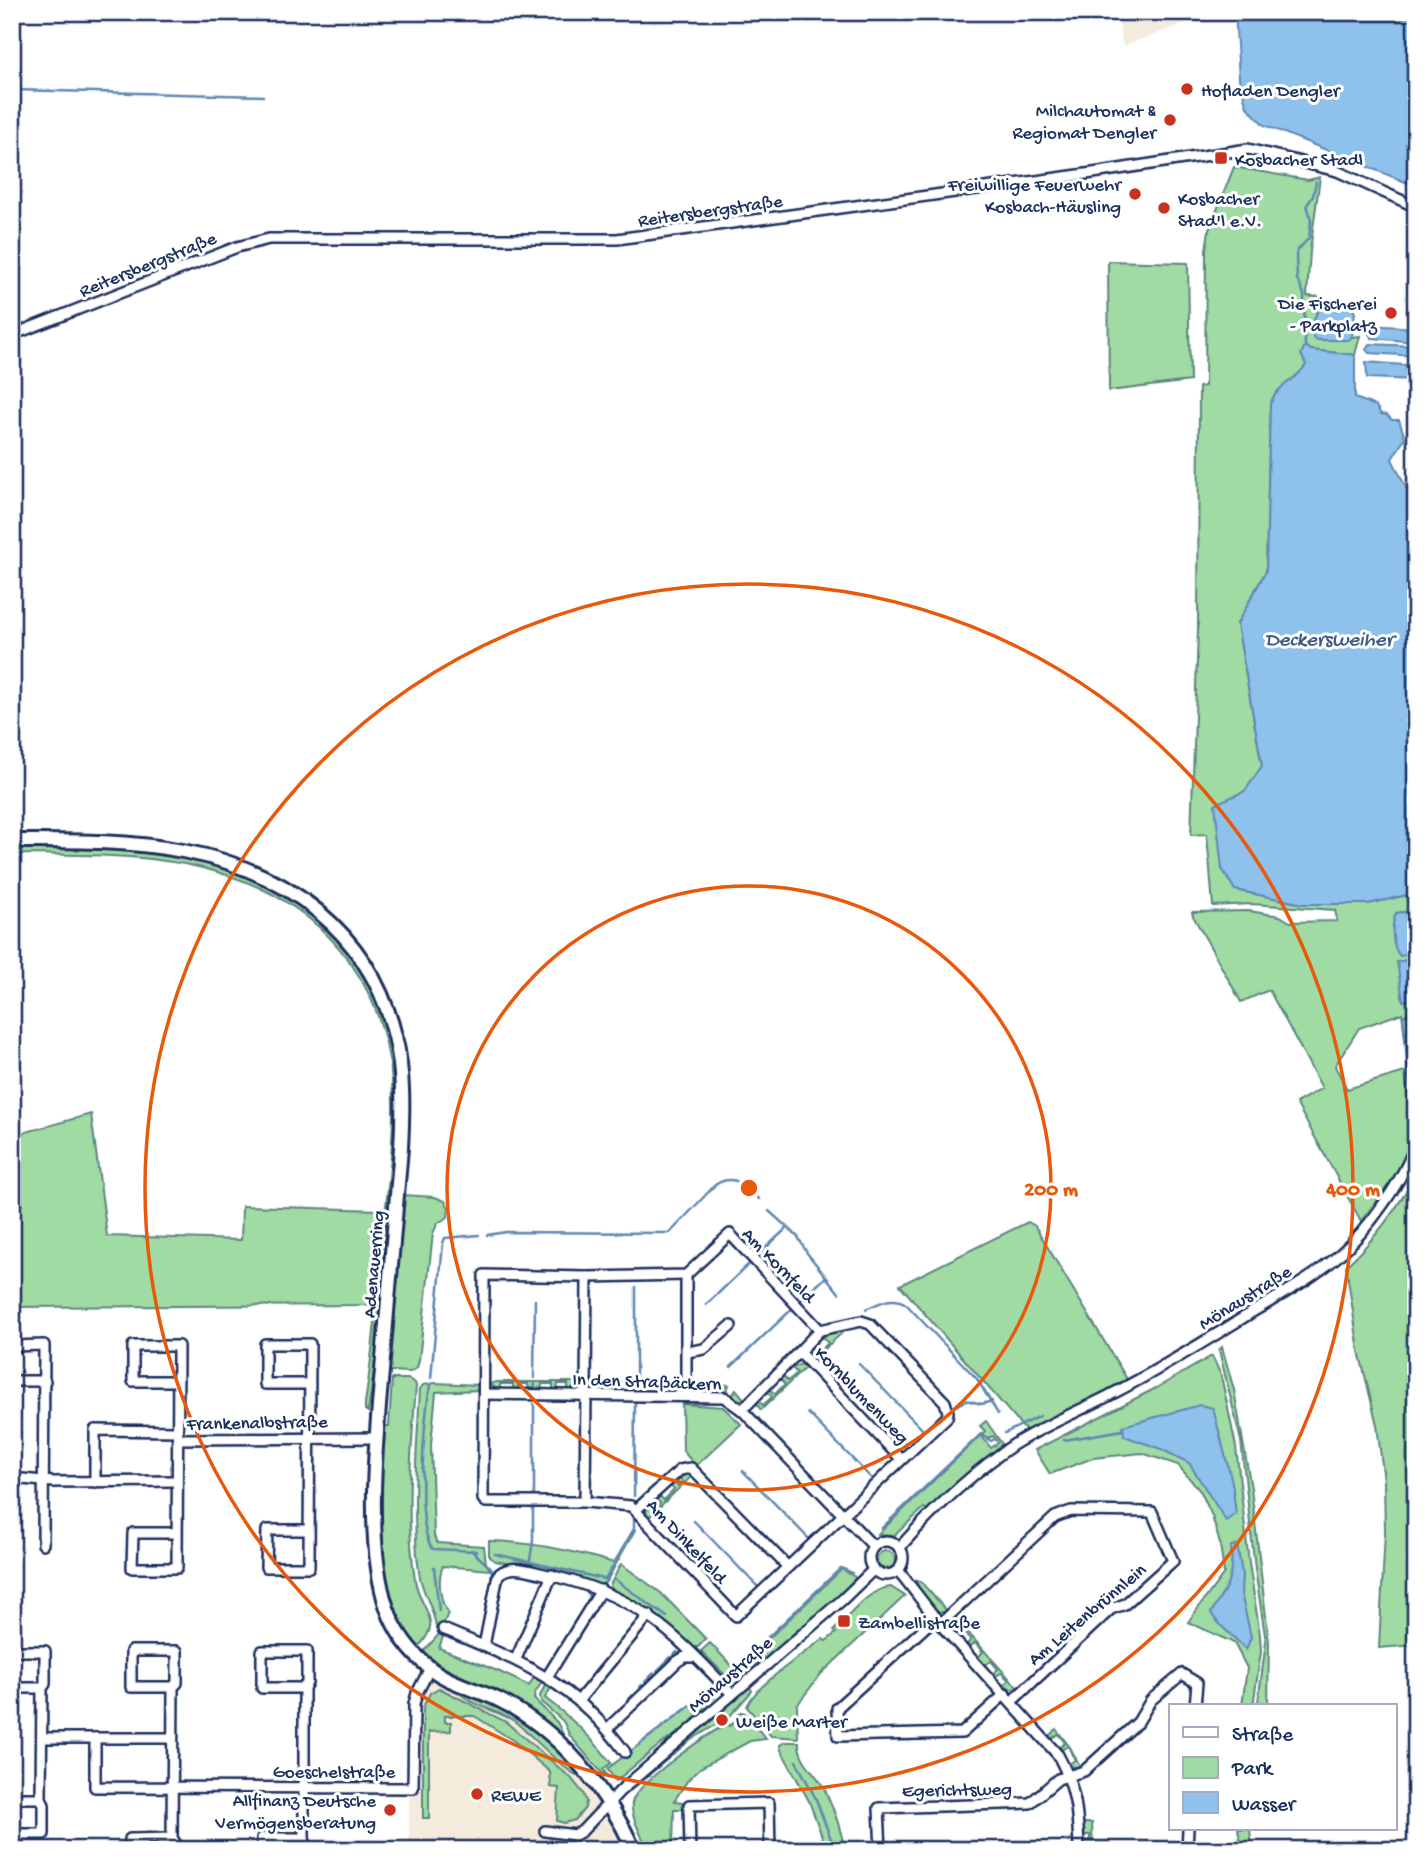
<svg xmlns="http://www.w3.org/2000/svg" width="1428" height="1862" font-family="'Gochi Hand',sans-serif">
<rect width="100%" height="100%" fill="#fff"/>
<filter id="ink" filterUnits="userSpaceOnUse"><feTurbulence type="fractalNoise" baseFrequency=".0143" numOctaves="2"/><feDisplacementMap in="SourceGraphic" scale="14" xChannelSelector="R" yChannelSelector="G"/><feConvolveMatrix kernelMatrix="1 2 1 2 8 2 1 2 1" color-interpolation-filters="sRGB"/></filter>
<g filter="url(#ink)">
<g fill="#f4ebdd">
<path d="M1117,12H1217L1123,46Z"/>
<path d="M437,1668L525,1716L607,1798L628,1850H409V1793L418,1700L423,1688Z"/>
</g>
<g fill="#9fdba2" stroke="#5d8580" stroke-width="2">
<path d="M1234,167L1308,180L1320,177L1310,251L1307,296L1320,297L1312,331L1348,340L1352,337L1360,336L1355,355L1311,350C1308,359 1306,369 1298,376C1284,389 1280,383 1270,404L1266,571L1237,624L1262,766L1245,791L1236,890L1303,904H1368L1416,893V910L1396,913L1401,955L1416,953V958L1398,962L1403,1000L1416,999V1098L1412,1096L1402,1013L1359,1028L1335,1066L1347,1089L1405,1072C1407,1091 1411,1112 1412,1132C1412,1160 1378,1199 1361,1221L1296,1103L1322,1088L1269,990L1241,1002L1193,916L1192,912L1249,911L1280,916L1290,922L1337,921L1335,910L1251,904L1213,906L1207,834L1191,835L1198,629L1199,387L1205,386L1206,250L1209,230Z"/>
<path d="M1108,261L1188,263L1190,381L1109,391Z"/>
<path d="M12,847C79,848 148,847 213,863C306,887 378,963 393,1058C402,1112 393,1168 388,1222C383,1286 378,1349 368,1412L365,1410V1403C374,1347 378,1290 383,1234C388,1184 396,1131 392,1081C382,975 318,901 217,872C152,853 80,855 12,854Z"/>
<path d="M91,1114L107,1236L241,1240L242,1206L380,1210L372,1305L12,1307V1136Z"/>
<path d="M1416,1174V1645L1379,1648L1385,1532L1384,1481L1377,1425L1359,1351L1346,1266C1374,1240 1398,1208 1416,1174Z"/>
<path d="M403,1195L435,1197L445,1201L449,1208L448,1217L438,1223L433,1233L419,1360L417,1368L410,1372L387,1371Z"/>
<path d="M1028,1222L1035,1226L1128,1381L1081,1407L1026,1431L900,1285Z"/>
<path d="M846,1329L813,1360L811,1354L815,1346L820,1351L828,1343L823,1338L832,1332Z"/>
<path d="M1222,1347L1234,1390L1251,1488L1269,1642L1268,1706H1258V1702L1266,1642L1255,1569L1241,1441L1219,1350Z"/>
<path d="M1212,1356L1221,1375L1236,1447L1249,1563L1260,1635L1261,1652L1253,1706H1242L1247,1668L1234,1643L1188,1622L1224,1573L1220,1544L1212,1516L1201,1492L1178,1465L1142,1453L1093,1458L1050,1474L1035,1450L1158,1387Z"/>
<path d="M801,1364L807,1366L761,1410L756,1403L758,1401L763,1405L772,1397L767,1391L770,1389L775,1394L785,1384L780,1379L783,1376L788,1381L797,1373L792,1368Z"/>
<path d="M392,1379H408L415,1383L416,1386C411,1450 405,1517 415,1580C420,1611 445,1620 418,1647C368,1592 379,1496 382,1426H389Z"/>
<path d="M496,1382H534L533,1393L529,1392L528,1384H518L517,1391H513V1384H500V1391L489,1384Z"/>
<path d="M535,1382H572L579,1385L568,1391V1384H558L557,1391H553V1384H542L541,1392L535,1393Z"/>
<path d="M601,1382H635V1393H628V1384H617V1392L612,1391V1384H601V1391L590,1385Z"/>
<path d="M636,1382L670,1383L680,1386L670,1392L669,1385H659L658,1392H654V1385H643V1393L636,1394Z"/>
<path d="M435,1383L479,1385V1390L436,1392L431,1445L434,1536L437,1543L484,1546L486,1564L491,1570L443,1566C437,1579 440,1602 448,1613L442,1628H436C435,1609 421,1592 419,1572C411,1512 417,1449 420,1389L423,1385Z"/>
<path d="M702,1383L729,1385L726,1392L733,1395L736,1389L745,1400C735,1401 727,1393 717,1392V1385H702V1392L692,1385Z"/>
<path d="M682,1404L723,1407L741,1424L696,1466L683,1451Z"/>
<path d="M986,1421L1002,1444L928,1511L924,1508L895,1535L878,1534L981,1435L991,1448L998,1443L993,1436L988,1438L983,1434L985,1431L980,1426Z"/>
<path d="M686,1473L693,1475L648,1518L646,1511L650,1504L655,1509L660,1503L655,1499L658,1495L664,1500L674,1490L670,1485L673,1482L678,1486L683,1482L678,1476Z"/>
<path d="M633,1530H635L606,1582L600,1585L557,1573L495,1561L489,1557V1541C532,1542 572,1550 614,1563Z"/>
<circle cx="886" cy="1560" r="9"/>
<path d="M621,1564L661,1593L706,1639L698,1647H692L654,1614L612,1591L610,1585Z"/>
<path d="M842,1569L856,1578L824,1610L776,1651L747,1670L743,1666L735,1675L728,1677Z"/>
<path d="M915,1580L921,1582L948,1612C930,1615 923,1594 915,1580Z"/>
<path d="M891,1587L905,1596L821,1674L797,1705L798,1738L771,1736L747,1707C752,1688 806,1652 823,1639L826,1641L836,1633L834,1630C850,1616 869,1588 891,1587Z"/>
<path d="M954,1617L1018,1688C1013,1690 1008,1689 1004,1685L1009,1680L1001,1673L996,1676L993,1673L998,1669L991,1661L984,1666L977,1658L983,1652L975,1643L969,1647L967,1644L971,1640L961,1629L956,1634L952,1626Z"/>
<path d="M439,1634L443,1637L439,1648L500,1672L529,1686L534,1677L542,1682L535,1693L534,1699L557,1722L563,1734L515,1702L445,1668L423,1652Z"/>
<path d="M710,1643L734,1668L726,1676L701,1651Z"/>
<path d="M545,1685L551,1688L545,1698C570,1717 592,1737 611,1763L603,1769L608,1777L601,1772L570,1736L563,1721L541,1702L540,1696Z"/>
<path d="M717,1686L715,1697L685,1728L657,1747L616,1781L607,1769Z"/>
<path d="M750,1687L752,1691L729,1717L689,1741L630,1791Z"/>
<path d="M439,1688L506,1722L571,1778L583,1793L586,1801L585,1808L575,1820L564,1823L557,1821L559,1788L551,1787L550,1772L514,1741L481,1720L474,1716H445V1722H451V1731L429,1732V1818H423V1707L430,1693Z"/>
<path d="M457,1690C510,1710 544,1732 579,1776C566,1773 530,1733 514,1721C497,1710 468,1705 457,1690Z"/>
<path d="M741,1712L745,1713L766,1739L750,1741L700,1768L688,1780L674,1801L682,1802V1809H674L673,1850H647C643,1836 630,1818 632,1803C635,1783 708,1734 727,1724L729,1726L736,1721L735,1718Z"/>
<path d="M1056,1729L1070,1747L1081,1768L1074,1767L1069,1764L1075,1760L1068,1746L1061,1750L1060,1747L1065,1743L1058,1734L1051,1739L1047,1738Z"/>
<path d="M785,1742H799C798,1761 818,1774 825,1790C834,1809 841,1830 845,1850H827L809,1801L781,1750L780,1745Z"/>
<path d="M1081,1823H1092L1093,1850H1086L1083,1841H1090V1835H1082Z"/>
<path d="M1238,1829H1250L1252,1850H1242Z"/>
</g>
<g fill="#8ec1eb" stroke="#6087b3" stroke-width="2">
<path d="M1235,12H1416V182L1413,185L1264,125L1247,107L1239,79Z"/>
<path d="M1335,300L1351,304L1355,313L1352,337L1348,340H1318L1313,338C1311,321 1317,302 1335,300Z"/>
<path d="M1369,325L1415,328L1416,342L1372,338L1368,333Z"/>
<path d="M1369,344L1415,346L1416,356L1369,353L1366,349Z"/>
<path d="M1305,346L1311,350L1355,355V398L1376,406L1381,414L1387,415L1392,420H1399L1405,438L1392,459L1413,502L1416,513V893L1368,904H1303L1235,890L1222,869L1215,804L1245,791L1262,766L1237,624L1266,571L1270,404C1280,382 1292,384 1306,365L1301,354Z"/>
<path d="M1366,362L1416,366V380L1367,378Z"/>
<path d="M1416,911V953L1400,956C1391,946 1391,925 1396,913Z"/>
<path d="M1416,958V999L1403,1001L1397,962Z"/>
<path d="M1200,1405L1213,1408L1232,1482L1236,1514L1226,1521L1189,1463L1161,1449L1124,1436L1123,1426Z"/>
<path d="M1237,1545L1242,1573L1241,1593L1251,1637L1246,1650C1235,1637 1219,1627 1211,1613C1227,1588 1234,1576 1231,1546Z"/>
</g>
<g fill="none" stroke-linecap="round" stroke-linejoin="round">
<g stroke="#6087b3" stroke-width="2.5">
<path d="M12,90L263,96"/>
<path d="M1305,346L1304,294L1297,279L1296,256L1297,251L1309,238L1311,221L1307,205L1313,196L1316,182"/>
<path d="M1413,1120L1403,1016L1416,1010"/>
<path d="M769,1211L798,1237L807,1253L839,1293"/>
<path d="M487,1235L506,1232L670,1233L715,1185C733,1173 747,1185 759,1199"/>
<path d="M757,1256L788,1227"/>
<path d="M800,1301L826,1277"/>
<path d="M706,1305L750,1263"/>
<path d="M866,1309C880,1303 893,1295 906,1304L977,1379L998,1414"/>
<path d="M859,1364L924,1431"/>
<path d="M731,1367L793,1308"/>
<path d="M431,1378L443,1243L445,1238L479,1235"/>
<path d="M534,1378L535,1300"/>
<path d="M636,1379V1287"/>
<path d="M635,1383V1392"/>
<path d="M430,1385C425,1415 414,1528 433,1549L476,1551"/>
<path d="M534,1391V1383"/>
<path d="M956,1406L966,1400L982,1404L992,1401"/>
<path d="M808,1413L873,1480"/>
<path d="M1005,1433L1040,1416"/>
<path d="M1064,1440L1123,1430"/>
<path d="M909,1446L941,1415"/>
<path d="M743,1471L810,1540"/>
<path d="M534,1495V1404"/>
<path d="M634,1496L635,1404"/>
<path d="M851,1501L887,1466"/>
<path d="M694,1521L759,1588"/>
<path d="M882,1528L981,1434L991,1441L995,1439"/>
<path d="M804,1546L827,1524"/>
<path d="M471,1550L492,1569L491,1582"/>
<path d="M495,1554L608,1580"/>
<path d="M530,1560L533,1541V1508"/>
<path d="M434,1567L439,1611"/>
<path d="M515,1573L539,1577"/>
<path d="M614,1579L667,1617"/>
<path d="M605,1580L634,1530V1517"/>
<path d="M585,1590L589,1596L586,1606"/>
<path d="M489,1597L490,1588"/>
<path d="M486,1612L488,1603"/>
<path d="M567,1654L583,1627"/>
<path d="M674,1655L677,1652"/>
<path d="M662,1666L671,1657"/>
<path d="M657,1671L661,1667"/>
<path d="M727,1676L841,1568L852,1573"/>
<path d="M645,1682L654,1673"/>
<path d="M640,1687L642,1685"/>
<path d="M628,1699L632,1695"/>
<path d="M641,1743L716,1686"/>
<path d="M796,1761L816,1799L835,1850"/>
</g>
<defs>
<g id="street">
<path d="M12,335L237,247L269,239H617L1093,173L1248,149L1337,171L1416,207"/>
<path d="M730,1234L820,1330L861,1321L870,1324L945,1402L948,1412L947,1417L736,1616L631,1506L585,1502H486L483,1499L484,1275L587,1277L686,1275Z"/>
<path d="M686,1275V1396"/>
<path d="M12,1346L44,1345L43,1544"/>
<path d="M687,1352L704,1349L731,1326"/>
<path d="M800,1353L901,1459"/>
<path d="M12,1381H45"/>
<path d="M484,1394L724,1397L742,1410L873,1546"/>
<path d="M742,1410L820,1330"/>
<path d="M178,1439L377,1438"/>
<path d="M12,1478L53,1482L177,1481"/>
<path d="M95,1482V1430L178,1431"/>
<path d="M585,1502L587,1277"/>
<path d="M637,1509L680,1470L691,1468L787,1566"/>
<path d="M309,1530H267L266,1567H309L310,1344H265V1384H310"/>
<path d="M177,1533H133L132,1568H177C177,1494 178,1420 178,1346H133V1381H178"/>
<circle cx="886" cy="1558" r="17"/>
<path d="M899,1548C932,1511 971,1474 1013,1445C1042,1426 1080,1411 1112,1394C1161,1369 1207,1340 1254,1311C1282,1294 1313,1278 1338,1256C1368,1230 1403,1181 1416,1143"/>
<path d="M898,1570L940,1624L1058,1755C1076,1788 1078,1813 1079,1850"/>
<path d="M935,1618L837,1708L838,1736L962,1733L1005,1694"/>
<path d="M940,1624L1055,1517L1071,1511L1152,1512L1173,1561L1125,1604L1111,1609L1011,1702"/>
<path d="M443,1629C520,1661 574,1682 625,1752"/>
<path d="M484,1646L498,1575C511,1563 529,1571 544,1574C635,1593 670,1629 731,1693"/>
<path d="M12,1651H45V1684L42,1688L41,1798L44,1805V1834H12"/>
<path d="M516,1659L552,1575"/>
<path d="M547,1677L601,1590"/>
<path d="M173,1687H131V1651H177V1683L173,1687L172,1838L176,1844V1850"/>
<path d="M12,1688H42"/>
<path d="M304,1688H262V1651H307V1683L304,1688V1838L307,1850"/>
<path d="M579,1700L649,1615"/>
<path d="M608,1728L678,1661L685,1657H694"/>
<path d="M42,1738H172"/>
<path d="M95,1738V1787L413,1788L414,1704L417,1693L430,1668"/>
<path d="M12,1798H41"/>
<path d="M545,1831L575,1835L582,1831L620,1791L842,1600L873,1570"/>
<path d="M130,1850V1839L172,1838"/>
<path d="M262,1850V1838H304"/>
<path d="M690,1850L689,1805L769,1803L770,1850"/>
<path d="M881,1850L879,1808L1030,1803L1058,1779L1084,1771L1138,1722L1151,1700L1182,1674L1197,1683L1195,1706"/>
<path d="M1187,1850L1188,1829"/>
</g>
<path id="secondary" d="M12,841C68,841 127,840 183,851C285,870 370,931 395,1036C404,1073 403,1110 401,1148C395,1218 389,1289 383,1359C377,1431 364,1541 387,1608C395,1631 410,1652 430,1668C449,1683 475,1689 497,1699C559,1729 606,1788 634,1850"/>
</defs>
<use href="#street" stroke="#1b2f5e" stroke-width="14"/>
<use href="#secondary" stroke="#1b2f5e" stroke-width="18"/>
<use href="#street" stroke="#fff" stroke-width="9"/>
<use href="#secondary" stroke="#fff" stroke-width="12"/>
</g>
</g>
<g fill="none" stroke="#e8590c" stroke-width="3.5">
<circle cx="749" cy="1188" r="302"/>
<circle cx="749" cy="1188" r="604"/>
</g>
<g fill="#c8321e" stroke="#fff" stroke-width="2.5">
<circle cx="1187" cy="89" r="7"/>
<circle cx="1170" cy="120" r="7"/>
<rect x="1214" y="151" width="14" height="14" rx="3.5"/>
<circle cx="1135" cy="194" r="7"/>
<circle cx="1164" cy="208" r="7"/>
<circle cx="1391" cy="313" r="7"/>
<rect x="837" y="1614" width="14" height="14" rx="3.5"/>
<circle cx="722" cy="1720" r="7"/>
<circle cx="477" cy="1794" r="7"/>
<circle cx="390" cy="1810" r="7"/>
</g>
<g text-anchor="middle" stroke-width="6" stroke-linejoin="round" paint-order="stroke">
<g font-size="19" fill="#1b2f5e" stroke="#fff" text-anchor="start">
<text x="1201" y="96">Hofladen Dengler</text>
<text x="1156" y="116" text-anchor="end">Milchautomat &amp;<tspan x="1156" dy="22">Regiomat Dengler</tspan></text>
<text x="1235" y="165">Kosbacher Stadl</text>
<text x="1121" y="190" text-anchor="end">Freiwillige Feuerwehr<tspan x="1121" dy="22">Kosbach-Häusling</tspan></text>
<text x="1178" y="204">Kosbacher<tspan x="1178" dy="22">Stad'l e.V.</tspan></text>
<text x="1377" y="309" text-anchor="end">Die Fischerei<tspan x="1377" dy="22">- Parkplatz</tspan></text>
<text x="858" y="1628">Zambellistraße</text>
<text x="736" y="1727">Weiße Marter</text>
<text x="491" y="1801">REWE</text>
<text x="376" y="1806" text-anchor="end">Allfinanz Deutsche<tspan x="376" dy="22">Vermögensberatung</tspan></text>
</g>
<g font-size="19" fill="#1b2f5e" stroke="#fff">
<text transform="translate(710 209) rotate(-8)" y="7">Reitersbergstraße</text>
<text transform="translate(147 263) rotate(-22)" y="7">Reitersbergstraße</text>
<text transform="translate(372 1264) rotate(-85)" y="7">Adenauerring</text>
<text transform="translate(780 1264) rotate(46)" y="7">Am Kornfeld</text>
<text transform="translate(1244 1296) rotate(-32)" y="7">Mönaustraße</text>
<text transform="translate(647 1380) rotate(2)" y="7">In den Straßäckern</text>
<text transform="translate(863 1394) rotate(46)" y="7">Kornblumenweg</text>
<text transform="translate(257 1421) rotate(-1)" y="7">Frankenalbstraße</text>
<text transform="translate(688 1540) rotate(47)" y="7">Am Dinkelfeld</text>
<text transform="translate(1086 1613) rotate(-40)" y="7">Am Leitenbrünnlein</text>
<text transform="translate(729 1673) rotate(-41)" y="7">Mönaustraße</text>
<text x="334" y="1777">Goeschelstraße</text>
<text transform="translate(957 1788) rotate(-1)" y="7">Egerichtsweg</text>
</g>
<g font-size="21" font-style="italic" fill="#3e5b88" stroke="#fff">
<text x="1329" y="645">Deckersweiher</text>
</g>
</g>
<circle cx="749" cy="1188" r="10" fill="#e8590c" stroke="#fff" stroke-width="3.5"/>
<g font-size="21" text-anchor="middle" font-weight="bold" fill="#e8590c" stroke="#fff" stroke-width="6" stroke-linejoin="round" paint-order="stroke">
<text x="1051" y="1195">200 m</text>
<text x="1353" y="1195">400 m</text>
</g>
<rect width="1428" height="1862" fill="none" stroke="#fff" stroke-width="42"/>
<rect x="21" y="21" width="1386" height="1820" fill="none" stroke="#1b2f5e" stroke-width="2.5" filter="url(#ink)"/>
<rect x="1169" y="1704" width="228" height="126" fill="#ffffff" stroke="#a4acbf" stroke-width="2"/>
<rect x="1183" y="1727" width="35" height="10" fill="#ffffff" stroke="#a4acbf" stroke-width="2"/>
<text x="1232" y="1740" font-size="21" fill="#1b2f5e">Straße</text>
<rect x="1183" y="1757" width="35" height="21" fill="#9fdba2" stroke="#a4acbf" stroke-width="2"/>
<text x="1232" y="1774" font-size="21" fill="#1b2f5e">Park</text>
<rect x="1183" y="1792" width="35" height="21" fill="#8ec1eb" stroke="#a4acbf" stroke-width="2"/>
<text x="1232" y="1810" font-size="21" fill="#1b2f5e">Wasser</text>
</svg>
